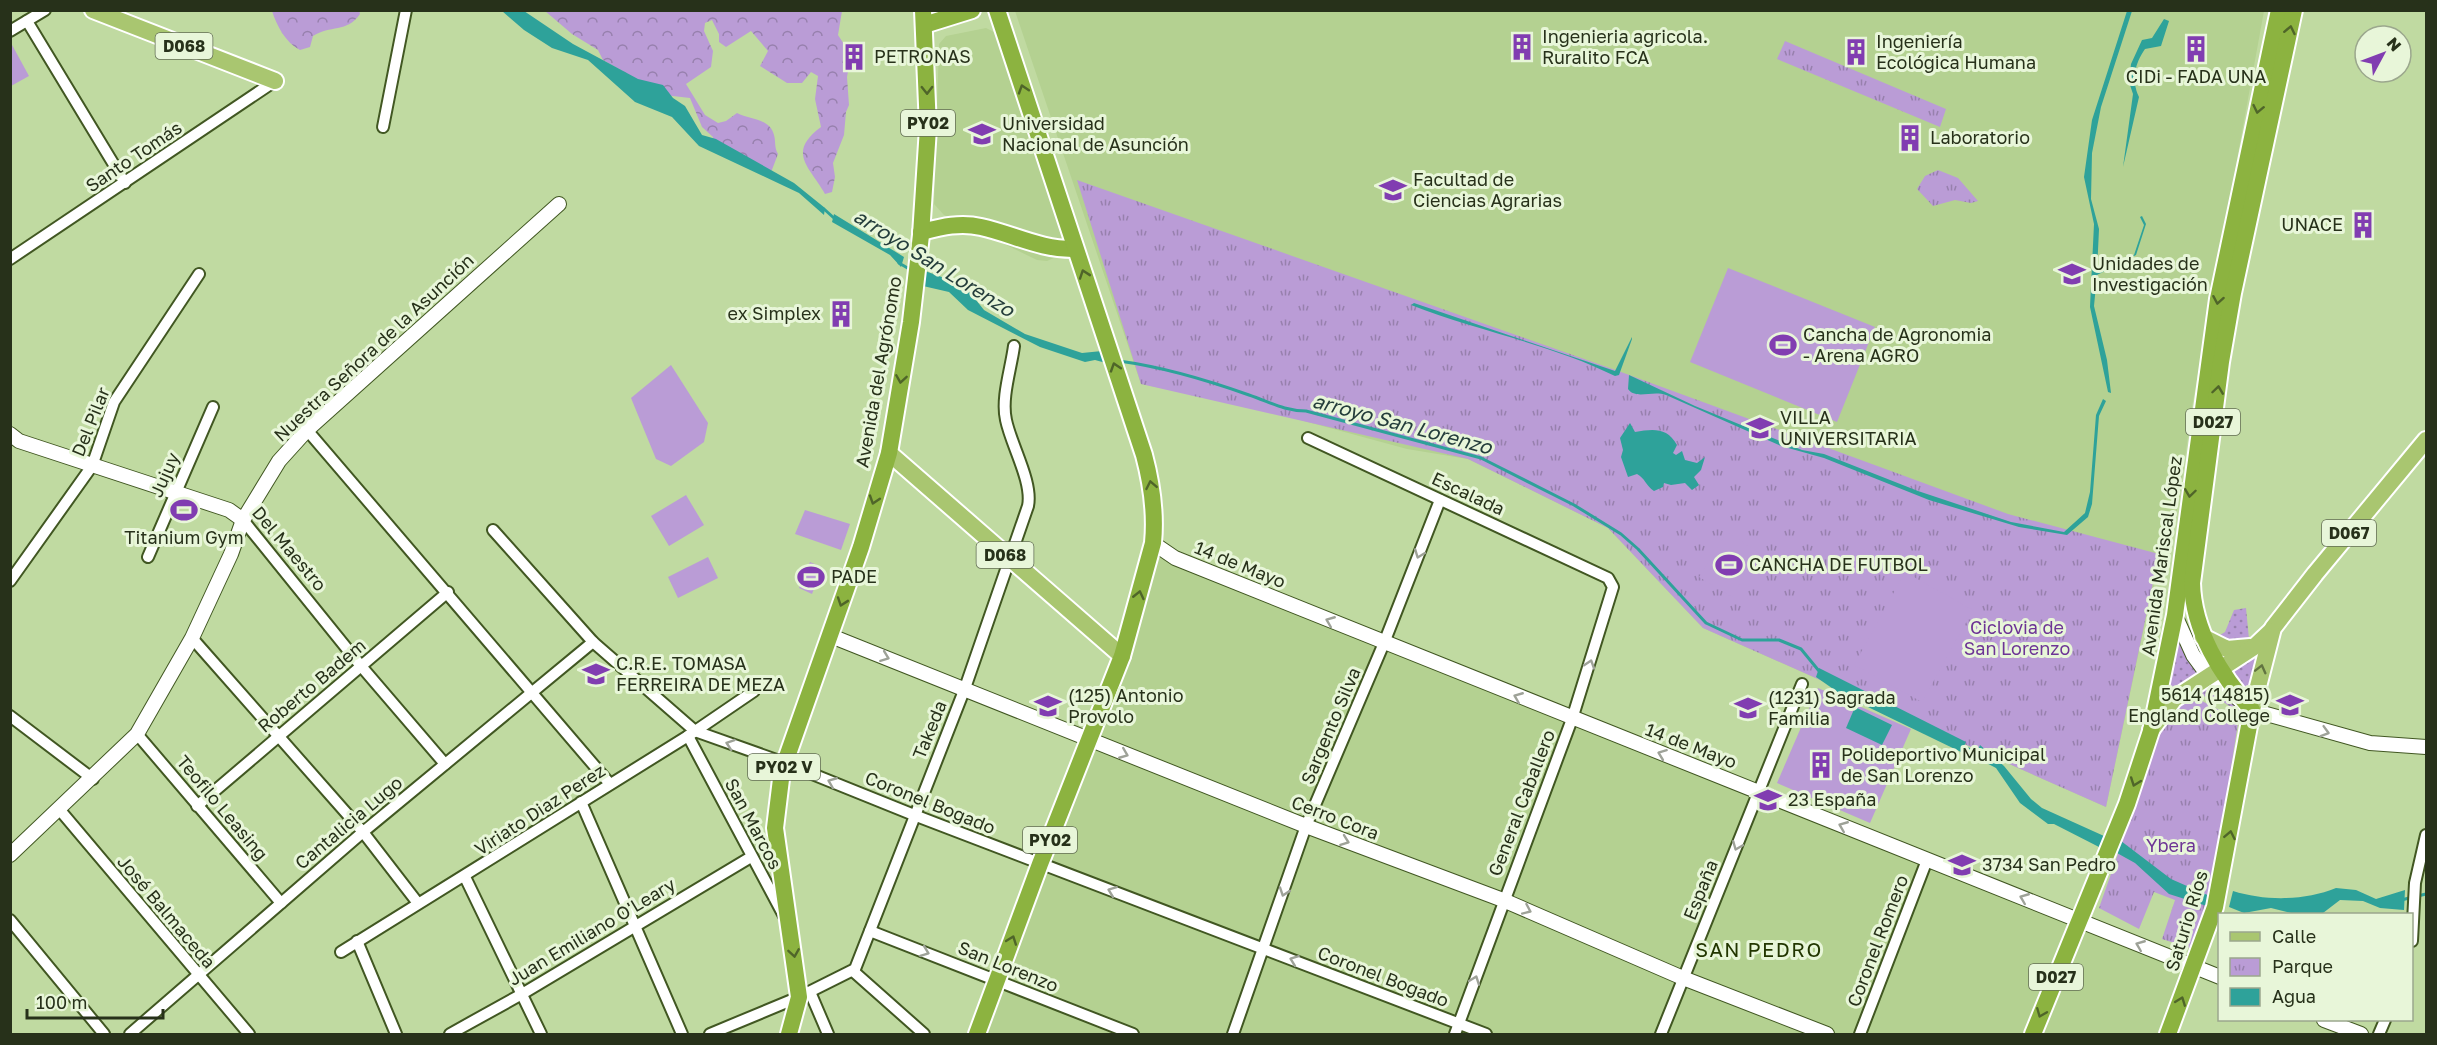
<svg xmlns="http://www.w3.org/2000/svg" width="2437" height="1045" font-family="'Golos Text',sans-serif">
<defs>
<pattern id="grass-dots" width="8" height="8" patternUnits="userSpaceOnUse" patternTransform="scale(1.5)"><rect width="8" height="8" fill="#ba9cd6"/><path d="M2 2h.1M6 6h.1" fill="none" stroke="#9780ad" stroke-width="1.8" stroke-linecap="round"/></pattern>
<pattern id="forest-crowns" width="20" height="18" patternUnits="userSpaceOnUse" patternTransform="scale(1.5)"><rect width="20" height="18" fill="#ba9cd6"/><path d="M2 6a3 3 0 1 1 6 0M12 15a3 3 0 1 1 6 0" fill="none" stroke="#9780ad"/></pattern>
<pattern id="park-tufts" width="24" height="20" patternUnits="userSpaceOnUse" patternTransform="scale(1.5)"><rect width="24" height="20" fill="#ba9cd6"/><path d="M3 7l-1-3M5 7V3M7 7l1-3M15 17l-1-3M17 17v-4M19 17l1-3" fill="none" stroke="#9780ad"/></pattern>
</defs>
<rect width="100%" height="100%" fill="#c0daa1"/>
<g fill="#b4d191">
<path d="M1015,11H2264L2192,407L2179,502L2166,557L2162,556L2149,604L2106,807L1703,628L1608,528L1468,459L1407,449L1241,404L1141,384Z"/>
<path d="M986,28L996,33L1063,240L1056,257L1047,261L1037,260L944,215L934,204L939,44L946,36Z"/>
<path d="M1155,547L2195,967L2169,1034H972Z"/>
</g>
<g fill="url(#grass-dots)">
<path d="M2246,608L2249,639L2233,641L2220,635L2225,632L2234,610Z"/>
<path d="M2179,640L2200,672L2172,691L2169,688Z"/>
<path d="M2259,650L2248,692C2240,690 2236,678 2232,670Z"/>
<path d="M2208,686C2221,698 2240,699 2243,719C2233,704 2210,693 2192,697Z"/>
</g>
<g fill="url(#forest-crowns)">
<path d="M359,10L360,14C347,33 330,25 313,36L310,47L300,50C285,42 277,26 272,11Z"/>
<path d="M545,11H842L838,35L851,55L847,77L849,105L846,112L844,135L833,163L835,177L832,192L825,194C810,167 786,153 821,127L815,99L818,76L811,72L802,83H787L760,66L768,51L751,31L726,47L719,42V34L712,20L705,23L704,31L713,51L711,67L686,84L705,115L718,123L726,121L737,113C750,120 770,118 774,135C776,142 774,147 778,154L770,175L712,148L713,137L702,127L690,98L664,95L603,60L598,50L572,34Z"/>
</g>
<g fill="url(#park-tufts)">
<path d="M1785,41L1946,109L1940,127L1777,59Z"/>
<path d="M1938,170L1958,178L1978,201L1971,203L1955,200L1933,206L1917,189L1925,176Z"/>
<path d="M1077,180L1621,372L2008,514L2159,554L2106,807L1703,628L1608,528L1468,459L1141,384Z"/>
<path d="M2200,700L2235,718L2238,723L2212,892L2193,949L2162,939L2175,900L2154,892L2139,929L2099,908L2166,717L2181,705Z"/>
</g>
<g fill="#ba9cd6">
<path d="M11,43L29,76L11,86H10Z"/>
<path d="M1728,268L1875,327L1837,422L1690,362Z"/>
<path d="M671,365L708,423L704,442L671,466L656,459L631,398Z"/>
<path d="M686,495L704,525L669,546L651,516Z"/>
<path d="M805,510L850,524L841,550L795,534Z"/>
<path d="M1727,532L1759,553L1732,597L1699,577Z"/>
<path d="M708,557L718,578L678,598L668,577Z"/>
<path d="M810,562L822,567L812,594L799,588Z"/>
<path d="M1905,572L1973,610L1922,702L1854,665Z"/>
<path d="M1818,688L1911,729L1870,823L1777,783Z"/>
</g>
<g fill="#2ea29a">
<path d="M502,11H524L573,44L638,79L663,85L673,98L685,106L702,135L716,139L794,183L825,208L824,215L799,193L699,146L672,117L635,102L588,60L552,48L524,30Z"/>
<path d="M2127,11H2132L2101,107L2092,153L2091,199L2099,229L2097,272L2134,255L2144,225L2140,217L2142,216L2146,224L2136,255L2097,275L2094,306L2107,360L2111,393L2108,392L2090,307L2094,224L2084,177L2092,120Z"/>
<path d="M2164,19L2169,21L2161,46L2145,49C2135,63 2131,80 2139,97L2123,167L2133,94L2129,82L2131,64L2142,40L2152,38Z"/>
<path d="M834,214L904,257L901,267L890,255L832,222Z"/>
<path d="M925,271L964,285L984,310L1025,334L1082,353L1102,351L1106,363L1095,360L1085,362L1040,347L968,310L949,292L923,286Z"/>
<path d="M1414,303L1615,371L1632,337V339L1619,375L1615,376C1551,344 1477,331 1411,305Z"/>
<path d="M1629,375L1695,406L1802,450L1824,454L1918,491L2011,522L2064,532L2085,513L2090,492L2096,415L2103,399L2106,401L2099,416L2092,504L2088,517L2067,535L2019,527L1929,500L1824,458L1781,446L1666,395C1652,390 1636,400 1628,389Z"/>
<path d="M1630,423L1635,432C1653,429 1667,427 1677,445L1673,453L1676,455L1682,451L1685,460L1697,463L1705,457L1701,470L1694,477L1699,485L1692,490L1685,483L1671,485L1664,483L1663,487L1654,491C1646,486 1645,478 1637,474L1628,477L1621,457L1623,450L1620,438Z"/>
<path d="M1819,668L1966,742L1961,752L1839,693L1816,677Z"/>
<path d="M1855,707L1892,725L1882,745L1846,728Z"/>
<path d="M1980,745L2004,766L2031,799L2042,808L2104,836L2099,847L2054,824H2048L2020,803L1996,768L1975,757Z"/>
<path d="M2121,841L2171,879L2212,897L2210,907L2169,894L2135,863L2117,853Z"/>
<path d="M2336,888L2356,890L2376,899L2405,890L2404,910L2380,908L2363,901L2340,900L2323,913L2295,914L2271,908L2244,913L2229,907L2233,891C2265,901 2304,901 2336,888Z"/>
</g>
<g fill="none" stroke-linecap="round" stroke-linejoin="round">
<g stroke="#2ea29a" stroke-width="3">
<path d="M824,209L835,219"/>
<path d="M899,263L911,270"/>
<path d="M1119,361C1163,367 1207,380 1249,395C1270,402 1284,411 1306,411L1481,458L1574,505L1621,534L1638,549L1706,623L1742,640H1779L1801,649L1819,671"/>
<path d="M1962,746L1978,753"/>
<path d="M2401,900L2426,894"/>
</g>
<defs>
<g id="minor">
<path d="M27,21L125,183"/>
<path d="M10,31L45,10"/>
<path d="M383,127L406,10"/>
<path d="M10,259L275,81"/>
<path d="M307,430L610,784"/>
<path d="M1308,438L1608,578L1613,587L1572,719L1455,1034"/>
<path d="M243,520L361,666L445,764"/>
<path d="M493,530L593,642L695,731L785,763L914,815L1486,1034"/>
<path d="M148,557L213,407"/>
<path d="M10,581L92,466L114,402L199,274"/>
<path d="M192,638L363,832L417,902"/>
<path d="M10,716L93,779"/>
<path d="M137,734L281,903"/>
<path d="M688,736L784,916"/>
<path d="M581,802L682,1034"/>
<path d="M197,806L448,592"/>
<path d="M59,809L249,1034"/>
<path d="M465,877L541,1034"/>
<path d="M10,920L104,1034"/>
<path d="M870,931L1133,1034"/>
<path d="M357,941L396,1034"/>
<path d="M2412,941L2415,883L2426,835"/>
<path d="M341,952L688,736L754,691"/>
<path d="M853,971L924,1034"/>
<path d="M810,992L828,1034"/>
<path d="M130,1034L363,832L593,642"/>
<path d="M450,1034L522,994L751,857"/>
<path d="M710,1034L799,997L855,969L965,688L1028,506C1033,482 1011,445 1006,420C1001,398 1011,369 1014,346"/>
<path d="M1233,1034L1306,826L1384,643L1440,500"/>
<path d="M1661,1034L1802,684"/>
<path d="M1860,1034L1927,860"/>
<path d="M2379,1034L2385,1020"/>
</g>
<g id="tertiary">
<path d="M10,434L19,441L229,510L243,520"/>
<path d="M1153,543L1175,558L2220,977"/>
<path d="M2175,615L2193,655L2215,685L2232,694L2252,710L2370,743L2426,747"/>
<path d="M831,636L1306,826L1503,900L1683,978L1827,1034"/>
<path d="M10,855L137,734L192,638L231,554L243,520L279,461L307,430L559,204"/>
<path d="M2324,1020L2361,1034"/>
</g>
<g id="primary">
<path d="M93,10L275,81"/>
<path d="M889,453L1122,656"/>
<path d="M2203,637L2227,649L2250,647"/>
<path d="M2252,710L2273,628L2315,574L2426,440"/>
<path d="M2151,730L2174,699L2254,647L2271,631"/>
</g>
<g id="trunk">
<path d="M924,25L972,10"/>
<path d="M921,232C941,227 960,222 981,227C1013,234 1041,250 1075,249"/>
<path d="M789,1034L799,997L775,828L782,771L861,547L889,453L911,322L921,235L928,128L923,10"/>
<path d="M977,1034L1040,864L1122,656L1153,543C1156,512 1152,485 1144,455L997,10"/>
<path d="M2033,1034L2127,804L2151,731L2175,615L2218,299L2279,10"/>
<path d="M2168,1034L2215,907L2252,710C2221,676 2193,630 2192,583L2221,362L2233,293L2294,10"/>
</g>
</defs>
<use href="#minor" stroke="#415722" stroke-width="14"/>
<use href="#tertiary" stroke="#415722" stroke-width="16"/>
<use href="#primary" stroke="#fff" stroke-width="20"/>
<use href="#trunk" stroke="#fff" stroke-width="20"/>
<use href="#minor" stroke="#fff" stroke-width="10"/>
<use href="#tertiary" stroke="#fff" stroke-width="14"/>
<use href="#primary" stroke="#a9c670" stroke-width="16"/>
<use href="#trunk" stroke="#8cb340" stroke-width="16"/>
</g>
<defs><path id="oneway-chevron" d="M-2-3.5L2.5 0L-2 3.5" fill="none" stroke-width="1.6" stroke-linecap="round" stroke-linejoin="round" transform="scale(1.5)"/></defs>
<g stroke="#4f6529">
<use href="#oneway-chevron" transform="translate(2290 30) rotate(-78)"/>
<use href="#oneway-chevron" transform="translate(1023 89) rotate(-108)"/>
<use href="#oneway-chevron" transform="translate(927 90) rotate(89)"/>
<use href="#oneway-chevron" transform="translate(2258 109) rotate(102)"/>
<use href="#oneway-chevron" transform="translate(1084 274) rotate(-109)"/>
<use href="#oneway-chevron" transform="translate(2218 300) rotate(100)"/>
<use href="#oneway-chevron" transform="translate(1115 367) rotate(-108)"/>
<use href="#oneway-chevron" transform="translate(901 379) rotate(99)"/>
<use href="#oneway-chevron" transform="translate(2218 390) rotate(-82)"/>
<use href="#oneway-chevron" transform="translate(1151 485) rotate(-101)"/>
<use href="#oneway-chevron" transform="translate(2190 493) rotate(98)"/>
<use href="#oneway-chevron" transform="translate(874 500) rotate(108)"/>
<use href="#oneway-chevron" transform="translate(1139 595) rotate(-77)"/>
<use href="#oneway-chevron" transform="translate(842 602) rotate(109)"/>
<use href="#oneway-chevron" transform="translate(2135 782) rotate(110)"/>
<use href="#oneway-chevron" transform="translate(2230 835) rotate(-79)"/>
<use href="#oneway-chevron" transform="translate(1012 940) rotate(-70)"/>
<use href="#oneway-chevron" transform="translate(794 953) rotate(81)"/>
<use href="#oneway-chevron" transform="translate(2181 1001) rotate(-69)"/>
<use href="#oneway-chevron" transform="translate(2041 1013) rotate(112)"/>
</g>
<g stroke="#9ea298">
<use href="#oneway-chevron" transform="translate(1419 554) rotate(111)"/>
<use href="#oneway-chevron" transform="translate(1330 621) rotate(-158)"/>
<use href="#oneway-chevron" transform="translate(885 657) rotate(21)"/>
<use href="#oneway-chevron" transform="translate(1590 664) rotate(-72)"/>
<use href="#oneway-chevron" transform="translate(1518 697) rotate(-158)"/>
<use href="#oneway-chevron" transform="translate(2325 732) rotate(16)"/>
<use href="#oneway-chevron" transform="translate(730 744) rotate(-161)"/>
<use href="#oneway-chevron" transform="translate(1124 754) rotate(22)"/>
<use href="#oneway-chevron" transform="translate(1662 754) rotate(-159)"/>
<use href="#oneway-chevron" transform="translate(832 782) rotate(-158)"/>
<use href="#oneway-chevron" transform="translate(1843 826) rotate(-158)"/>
<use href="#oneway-chevron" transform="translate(1345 841) rotate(20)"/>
<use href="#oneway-chevron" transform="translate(1737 846) rotate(112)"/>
<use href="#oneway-chevron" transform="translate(1112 891) rotate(-159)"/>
<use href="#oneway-chevron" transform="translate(1284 892) rotate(109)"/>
<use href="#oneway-chevron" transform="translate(2024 898) rotate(-158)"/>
<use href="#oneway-chevron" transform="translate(1527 910) rotate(24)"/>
<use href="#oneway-chevron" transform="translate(2140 945) rotate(-158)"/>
<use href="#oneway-chevron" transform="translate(925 952) rotate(21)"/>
<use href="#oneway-chevron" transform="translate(1294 960) rotate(-159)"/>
<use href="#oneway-chevron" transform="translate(1475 980) rotate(-70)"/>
</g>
<use stroke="#627441" href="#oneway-chevron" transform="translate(2261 669) rotate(-76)"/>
<defs>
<symbol id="building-bare" viewBox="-9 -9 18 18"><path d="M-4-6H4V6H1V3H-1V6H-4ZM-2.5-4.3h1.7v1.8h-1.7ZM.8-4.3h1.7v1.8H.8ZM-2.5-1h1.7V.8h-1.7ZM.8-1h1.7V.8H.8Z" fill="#813db1" stroke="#e8f6d9" stroke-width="2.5" paint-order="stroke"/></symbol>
<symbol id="university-bare" viewBox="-9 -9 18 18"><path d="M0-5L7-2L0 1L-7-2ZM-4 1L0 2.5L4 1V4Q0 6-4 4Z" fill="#813db1" stroke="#e8f6d9" stroke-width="2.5" paint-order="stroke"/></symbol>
<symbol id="stadium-bare" viewBox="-9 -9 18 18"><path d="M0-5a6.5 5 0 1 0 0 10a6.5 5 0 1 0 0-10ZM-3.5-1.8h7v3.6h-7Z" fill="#813db1" stroke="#e8f6d9" stroke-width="2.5" paint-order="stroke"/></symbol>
<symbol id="school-bare" viewBox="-9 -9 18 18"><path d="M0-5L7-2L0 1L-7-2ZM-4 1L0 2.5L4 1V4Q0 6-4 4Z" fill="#813db1" stroke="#e8f6d9" stroke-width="2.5" paint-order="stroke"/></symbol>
</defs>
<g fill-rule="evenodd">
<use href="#building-bare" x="1503" y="28" width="38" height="38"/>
<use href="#building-bare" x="2177" y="30" width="38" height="38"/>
<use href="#building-bare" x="1837" y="33" width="38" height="38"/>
<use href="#building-bare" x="835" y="38" width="38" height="38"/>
<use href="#university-bare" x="963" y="115" width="38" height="38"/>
<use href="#building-bare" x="1891" y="119" width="38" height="38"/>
<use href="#university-bare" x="1374" y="171" width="38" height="38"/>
<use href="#building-bare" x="2344" y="206" width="38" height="38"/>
<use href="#university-bare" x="2053" y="255" width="38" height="38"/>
<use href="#building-bare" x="822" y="295" width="38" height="38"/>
<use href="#stadium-bare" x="1764" y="326" width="38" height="38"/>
<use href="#university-bare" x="1741" y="409" width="38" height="38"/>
<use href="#stadium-bare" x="165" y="491" width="38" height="38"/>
<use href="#stadium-bare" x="1710" y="546" width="38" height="38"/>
<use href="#stadium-bare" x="792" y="558" width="38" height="38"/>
<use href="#school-bare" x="577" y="655" width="38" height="38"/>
<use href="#school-bare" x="2271" y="686" width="38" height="38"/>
<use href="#school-bare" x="1029" y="687" width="38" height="38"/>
<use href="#school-bare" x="1729" y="689" width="38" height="38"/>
<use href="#building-bare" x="1802" y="746" width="38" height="38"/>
<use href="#school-bare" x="1749" y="781" width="38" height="38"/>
<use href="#school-bare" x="1943" y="846" width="38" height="38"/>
</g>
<g text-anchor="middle" stroke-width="6" stroke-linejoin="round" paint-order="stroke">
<g fill="#e8f6d9" stroke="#616c53" stroke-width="1.5">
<rect x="155.5" y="33" width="57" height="26" rx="4.5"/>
<rect x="901" y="110" width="54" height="26" rx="4.5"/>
<rect x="2186" y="409" width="54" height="26" rx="4.5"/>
<rect x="2322" y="520" width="54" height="26" rx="4.5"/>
<rect x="976.5" y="542" width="57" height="26" rx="4.5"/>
<rect x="748" y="754" width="72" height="26" rx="4.5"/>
<rect x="1023" y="827" width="54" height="26" rx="4.5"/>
<rect x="2029" y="964" width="54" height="26" rx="4.5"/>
</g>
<g font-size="16" font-weight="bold" fill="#27311a">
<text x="184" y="52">D068</text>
<text x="928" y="129">PY02</text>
<text x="2213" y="428">D027</text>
<text x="2349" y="539">D067</text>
<text x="1005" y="561">D068</text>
<text x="784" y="773">PY02 V</text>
<text x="1050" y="846">PY02</text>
<text x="2056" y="983">D027</text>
</g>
<g font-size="18" fill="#27311a" stroke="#e8f6d9" text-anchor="start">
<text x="1542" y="43">Ingenieria agricola.<tspan x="1542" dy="21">Ruralito FCA</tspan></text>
<text x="1876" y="48">Ingeniería<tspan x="1876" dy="21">Ecológica Humana</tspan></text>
<text x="874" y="63">PETRONAS</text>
<text x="2196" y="83" text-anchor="middle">CIDi - FADA UNA</text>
<text x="1002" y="130">Universidad<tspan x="1002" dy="21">Nacional de Asunción</tspan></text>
<text x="1930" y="144">Laboratorio</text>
<text x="1413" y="186">Facultad de<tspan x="1413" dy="21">Ciencias Agrarias</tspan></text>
<text x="2343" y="231" text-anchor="end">UNACE</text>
<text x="2092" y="270">Unidades de<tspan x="2092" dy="21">Investigación</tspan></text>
<text x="821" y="320" text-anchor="end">ex Simplex</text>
<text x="1803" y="341">Cancha de Agronomia<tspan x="1803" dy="21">- Arena AGRO</tspan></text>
<text x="1780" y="424">VILLA<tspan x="1780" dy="21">UNIVERSITARIA</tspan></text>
<text x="184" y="544" text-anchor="middle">Titanium Gym</text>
<text x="1749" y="571">CANCHA DE FUTBOL</text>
<text x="831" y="583">PADE</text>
<text x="616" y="670">C.R.E. TOMASA<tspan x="616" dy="21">FERREIRA DE MEZA</tspan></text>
<text x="2270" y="701" text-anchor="end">5614 (14815)<tspan x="2270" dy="21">England College</tspan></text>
<text x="1068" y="702">(125) Antonio<tspan x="1068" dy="21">Provolo</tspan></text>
<text x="1768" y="704">(1231) Sagrada<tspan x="1768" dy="21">Familia</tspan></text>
<text x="1841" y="761">Polideportivo Municipal<tspan x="1841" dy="21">de San Lorenzo</tspan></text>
<text x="1788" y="806">23 España</text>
<text x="1982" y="871">3734 San Pedro</text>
</g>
<g font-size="18" fill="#27311a" stroke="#e8f6d9">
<text transform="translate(134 157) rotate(-34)" y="6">Santo Tomás</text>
<text transform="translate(374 348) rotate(-43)" y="6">Nuestra Señora de la Asunción</text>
<text transform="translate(879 372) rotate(-80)" y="6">Avenida del Agrónomo</text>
<text transform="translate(91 422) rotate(-68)" y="6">Del Pilar</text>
<text transform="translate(165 475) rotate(-66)" y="6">Jujuy</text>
<text transform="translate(1468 494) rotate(25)" y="6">Escalada</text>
<text transform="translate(289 549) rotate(50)" y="6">Del Maestro</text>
<text transform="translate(2162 556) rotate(-82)" y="6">Avenida Mariscal López</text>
<text transform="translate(1240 565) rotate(22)" y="6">14 de Mayo</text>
<text transform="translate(312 686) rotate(-40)" y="6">Roberto Badem</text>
<text transform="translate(1331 726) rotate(-67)" y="6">Sargento Silva</text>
<text transform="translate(930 730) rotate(-68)" y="6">Takeda</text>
<text transform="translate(1691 746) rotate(21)" y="6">14 de Mayo</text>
<text transform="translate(930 803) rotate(22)" y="6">Coronel Bogado</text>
<text transform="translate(1522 803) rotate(-69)" y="6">General Caballero</text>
<text transform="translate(222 808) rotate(50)" y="6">Teofilo Leasing</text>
<text transform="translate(540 810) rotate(-33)" y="6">Viriato Diaz Perez</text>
<text transform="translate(1335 818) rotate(21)" y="6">Cerro Cora</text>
<text transform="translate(349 823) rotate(-40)" y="6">Cantalicia Lugo</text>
<text transform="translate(753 824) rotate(62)" y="6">San Marcos</text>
<text transform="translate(1701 890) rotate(-68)" y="6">España</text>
<text transform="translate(166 912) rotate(50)" y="6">José Balmaceda</text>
<text transform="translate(2187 921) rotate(-73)" y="6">Saturio Ríos</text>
<text transform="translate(592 932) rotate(-31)" y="6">Juan Emiliano O'Leary</text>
<text transform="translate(1878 941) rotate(-69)" y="6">Coronel Romero</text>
<text transform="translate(1008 967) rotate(22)" y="6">San Lorenzo</text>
<text transform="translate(1383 977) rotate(21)" y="6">Coronel Bogado</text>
</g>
<g font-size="18" fill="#6d3495" stroke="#e8f6d9">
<text x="2017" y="634">Ciclovia de<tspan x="2017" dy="21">San Lorenzo</tspan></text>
<text x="2171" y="852">Ybera</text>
</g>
<g font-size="20" font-style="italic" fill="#243d3b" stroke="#e8f6d9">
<text transform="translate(934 263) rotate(32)" y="7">arroyo San Lorenzo</text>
<text transform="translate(1402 424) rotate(15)" y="7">arroyo San Lorenzo</text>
</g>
<g font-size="20" letter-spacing="1.5" fill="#223600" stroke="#e8f6d9">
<text x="1759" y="957">SAN PEDRO</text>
</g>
</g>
<rect width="2437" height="1045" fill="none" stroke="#27311a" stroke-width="24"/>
<rect x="2218" y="913" width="195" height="108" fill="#e8f6d9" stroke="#9ba78d" stroke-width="1.5"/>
<rect x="2230" y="932" width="30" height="9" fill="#a9c670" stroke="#9ba78d" stroke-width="1.5"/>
<text x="2272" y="943" font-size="18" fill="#27311a">Calle</text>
<rect x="2230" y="958" width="30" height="18" fill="url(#park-tufts)" stroke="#9ba78d" stroke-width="1.5"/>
<text x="2272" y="973" font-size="18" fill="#27311a">Parque</text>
<rect x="2230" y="988" width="30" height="18" fill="#2ea29a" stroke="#9ba78d" stroke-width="1.5"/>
<text x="2272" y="1003" font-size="18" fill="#27311a">Agua</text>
<g transform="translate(2383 54) rotate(49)"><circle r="28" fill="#e8f6d9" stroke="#9ba78d" stroke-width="1.5"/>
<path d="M0-4.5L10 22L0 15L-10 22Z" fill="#813db1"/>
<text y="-9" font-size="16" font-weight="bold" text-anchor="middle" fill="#27311a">N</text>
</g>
<path d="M27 1009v9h136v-9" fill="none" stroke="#27311a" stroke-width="3"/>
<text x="36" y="1009" font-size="18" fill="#27311a" stroke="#e8f6d9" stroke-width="4.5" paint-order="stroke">100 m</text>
</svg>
